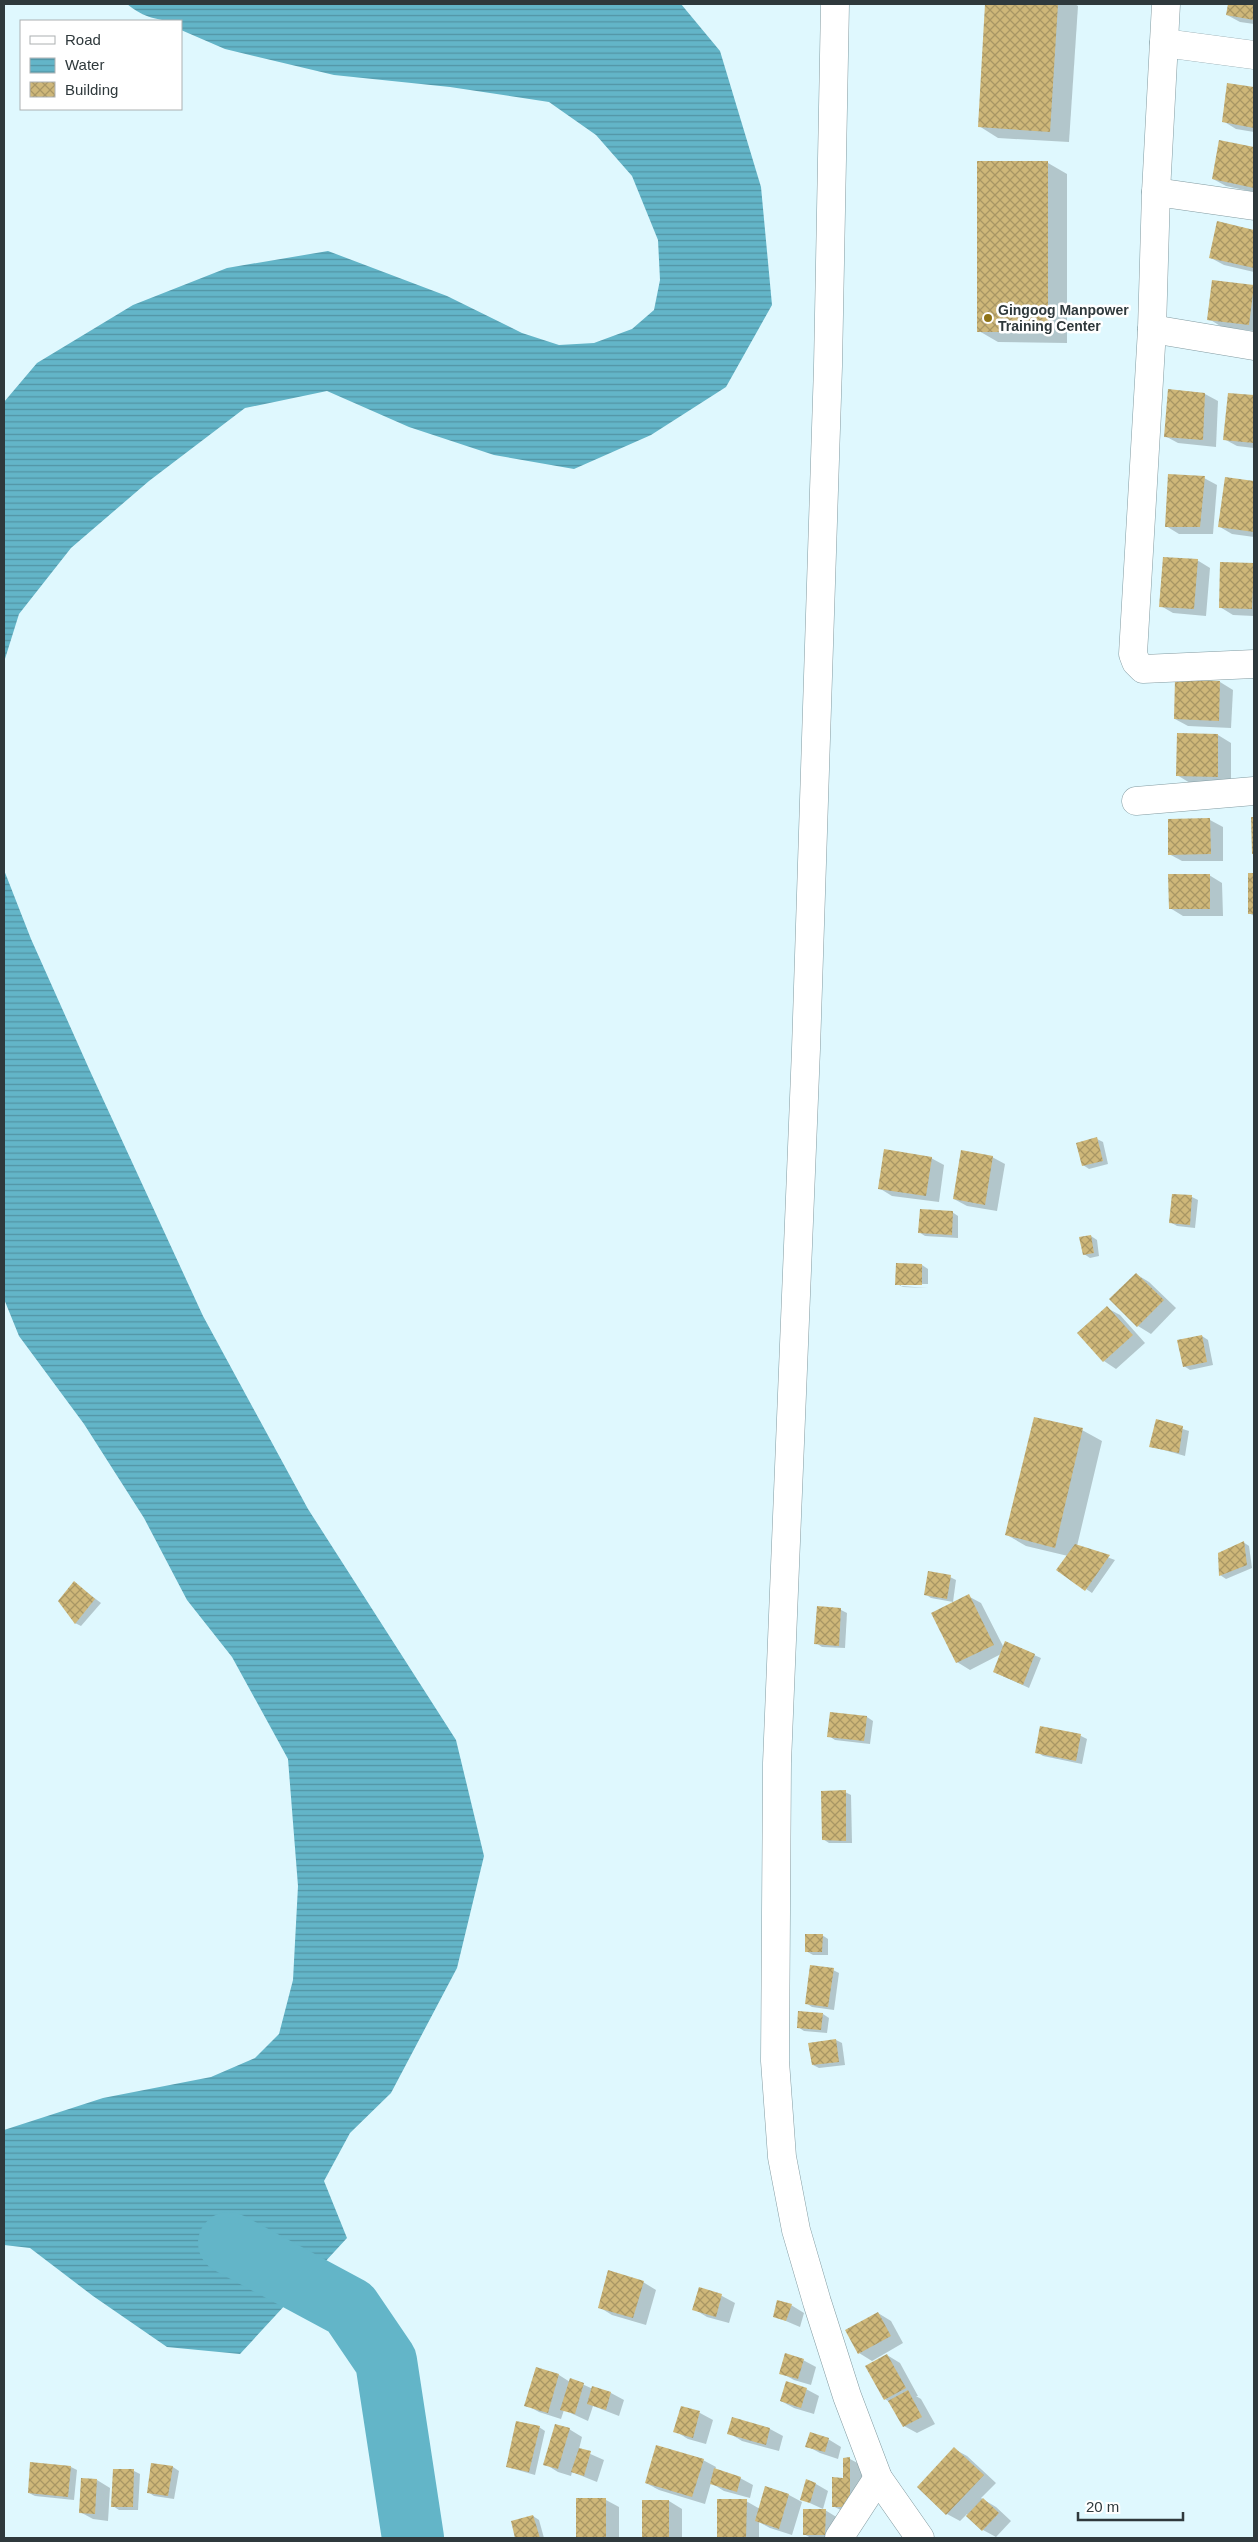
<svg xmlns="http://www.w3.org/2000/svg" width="1258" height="2542" font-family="Helvetica,sans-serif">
<defs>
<pattern id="water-rules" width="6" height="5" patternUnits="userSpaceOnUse" patternTransform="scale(1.25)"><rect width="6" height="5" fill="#63b5c8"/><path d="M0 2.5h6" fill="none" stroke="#5294a4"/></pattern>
<pattern id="building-cross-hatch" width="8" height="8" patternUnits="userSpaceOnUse" patternTransform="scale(1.25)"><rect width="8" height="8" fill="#ceb779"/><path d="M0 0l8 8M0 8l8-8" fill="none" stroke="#a89664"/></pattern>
</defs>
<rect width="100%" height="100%" fill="#dff8fe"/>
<g fill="url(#water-rules)">
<path d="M127,4H681L720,51L761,187L772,305L726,387L651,435L574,469L494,455L409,427L327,391L245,408L149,481L71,548L19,614L4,662V402L37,363L133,305L227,268L328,251L447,296L522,333L559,345L594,343L632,329L654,310L660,280L658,240L632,176L596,135L549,102L450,87L334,75L225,49L181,30V21C159,21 144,18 127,4Z"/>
<path d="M4,870L31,939L90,1071L203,1316L308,1509L456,1740L484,1856L457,1968L391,2093L350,2133L324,2181L347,2238L240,2354L167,2347L93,2296L30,2248L4,2245V2130L103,2098L211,2077L255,2058L279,2034L293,1980L298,1886L288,1759L232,1657L187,1600L144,1518L84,1424L19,1336L4,1299Z"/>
</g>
<g fill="#0003">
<path d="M986,4H1075L1078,6L1069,142L998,138L979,126Z"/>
<path d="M1229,4H1254V24L1240,22L1227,15Z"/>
<path d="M1229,85L1254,89V132L1236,129L1223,121Z"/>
<path d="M1220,141L1254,148V192L1226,186L1213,179Z"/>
<path d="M1048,163L1067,174V343L998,342L979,331Z"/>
<path d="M1218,223L1254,231V272L1224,265L1211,258Z"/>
<path d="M1253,286L1254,331L1222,327L1209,319Z"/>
<path d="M1205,394L1218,401L1216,447L1178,443L1165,436Z"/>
<path d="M1229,394L1254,397V448L1237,446L1224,439Z"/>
<path d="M1204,478L1217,485L1213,534H1179L1166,526Z"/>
<path d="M1226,479L1254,482V537L1232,534L1220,527Z"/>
<path d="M1197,560L1210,568L1206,616L1173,613L1161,606Z"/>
<path d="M1254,564V616L1233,615L1220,607Z"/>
<path d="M1220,682L1233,690L1231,728L1188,726L1175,719Z"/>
<path d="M1218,735L1231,743V784L1190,783L1177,775Z"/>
<path d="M1210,820L1223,827V861H1182L1169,854Z"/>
<path d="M1249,874H1254V916L1249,913Z"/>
<path d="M1209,875L1222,883L1223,916H1183L1170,908Z"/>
<path d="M1097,1139L1103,1142L1108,1164L1089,1169L1083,1165Z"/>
<path d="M992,1157L1005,1164L997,1211L967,1206L954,1199Z"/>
<path d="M931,1158L944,1165L939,1202L892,1196L879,1188Z"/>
<path d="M1192,1197L1198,1200L1195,1228L1177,1226L1170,1222Z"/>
<path d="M952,1212L958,1216V1238L925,1236L919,1232Z"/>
<path d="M1091,1236L1097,1240L1099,1256L1090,1258L1084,1254Z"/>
<path d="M922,1265L928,1269V1284H901V1286L928,1288L903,1287L897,1284Z"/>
<path d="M1136,1274L1149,1282L1176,1308L1151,1334L1138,1326L1111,1299Z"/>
<path d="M1107,1308L1120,1315L1145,1343L1116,1369L1104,1361Z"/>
<path d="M1202,1336L1208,1340L1213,1365L1190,1370L1184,1366Z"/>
<path d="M1157,1421L1189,1431L1185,1456L1150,1446Z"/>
<path d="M1082,1430L1102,1441L1077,1546L1115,1560L1092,1593L1058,1570L1068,1556L1026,1546L1007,1535Z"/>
<path d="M1243,1542L1249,1546L1252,1568L1226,1579L1220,1575Z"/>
<path d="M950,1577L956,1580L953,1602L931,1598L925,1594Z"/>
<path d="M80,1587L101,1603L81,1626L75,1623Z"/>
<path d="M968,1596L981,1603L1004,1648L1006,1643L1041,1658L1029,1688L994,1672L1001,1654L970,1670L957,1662Z"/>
<path d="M818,1608L841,1610L847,1613L845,1648L822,1647L816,1643Z"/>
<path d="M867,1717L873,1721L870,1744L835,1740L829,1736Z"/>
<path d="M1041,1728L1081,1736L1087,1739L1082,1764L1043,1756L1037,1752Z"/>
<path d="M845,1792L851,1795L852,1843H829L823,1839Z"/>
<path d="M822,1935L828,1939V1955H813L806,1951Z"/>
<path d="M833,1970L839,1973L834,2010L812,2007L806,2003Z"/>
<path d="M823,2014L829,2018L827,2033L804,2031L798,2027Z"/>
<path d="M836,2040L842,2043L845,2065L819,2068L813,2065Z"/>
<path d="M643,2282L656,2290L646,2325L612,2315L599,2307Z"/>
<path d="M700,2289L722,2296L735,2303L729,2323L707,2317L694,2309Z"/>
<path d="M791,2305L804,2313L800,2327L774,2316Z"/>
<path d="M878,2313L891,2321L903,2343L872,2361L859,2353Z"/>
<path d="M887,2355L900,2363L918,2396H916L921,2399L935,2424L917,2433L904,2426L891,2403L885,2399Z"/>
<path d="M803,2360L816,2367L811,2385L794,2380L781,2373Z"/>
<path d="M536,2368L559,2375L570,2382L571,2379L593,2389L611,2393L624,2400L619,2416L593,2406L588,2421L564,2410L561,2419L539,2412L526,2405Z"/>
<path d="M806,2389L819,2396L814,2414L794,2408L781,2401Z"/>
<path d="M682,2407L700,2413L713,2420L706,2444L688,2439L675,2431Z"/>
<path d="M733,2418L770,2429L783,2436L779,2451L742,2441L729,2433Z"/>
<path d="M539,2427L545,2431L535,2475L507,2467Z"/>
<path d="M569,2429L582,2437L579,2449L604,2460L597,2482L572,2472L571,2476L558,2472L545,2464Z"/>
<path d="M828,2439L841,2447L838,2459L820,2453L807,2446Z"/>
<path d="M954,2449L967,2456L996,2483L981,2498L996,2507L1011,2521L996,2537L983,2530L967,2514L960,2521L947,2514L919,2487Z"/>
<path d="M850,2459L863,2466L862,2514L846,2513L833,2506L845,2479Z"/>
<path d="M703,2460L716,2467L715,2470L740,2478L753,2485L750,2498L724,2491L711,2483L705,2504L659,2490L646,2483Z"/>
<path d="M71,2467L77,2470L74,2500L35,2496L29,2493Z"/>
<path d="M173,2467L179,2471L174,2499L154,2496L148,2492Z"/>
<path d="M134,2471L140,2474L138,2510H119L113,2506Z"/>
<path d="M97,2480L110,2488L108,2521L93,2519L80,2512Z"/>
<path d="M816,2484L828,2491L823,2509L801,2499Z"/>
<path d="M766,2488L789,2495L802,2502L792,2535L770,2528L759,2522V2538H718V2500L746,2501L760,2509Z"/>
<path d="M577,2499L606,2500L619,2507V2538H577Z"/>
<path d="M669,2501L682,2509V2538H647L643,2536Z"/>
<path d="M825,2510L838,2518V2538H811L804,2534Z"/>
<path d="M533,2516L539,2520L544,2538H517L512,2522Z"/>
</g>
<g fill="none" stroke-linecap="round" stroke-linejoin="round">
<path stroke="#63b5c8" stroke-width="62" d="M229,2243L350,2308L386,2361L413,2538"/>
</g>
<g fill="url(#building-cross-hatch)">
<path d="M985,4H1058L1050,132L978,127Z"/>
<path d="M1228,4H1254V20L1226,15Z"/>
<path d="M1227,83L1254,87V128L1222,122Z"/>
<path d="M1219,140L1254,147V188L1212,179Z"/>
<rect x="977" y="161" width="71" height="171"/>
<path d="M1217,221L1254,230V268L1209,258Z"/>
<path d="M1212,280L1254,285L1249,325L1207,320Z"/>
<path d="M1168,389L1205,393L1203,440L1164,437Z"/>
<path d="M1228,393L1254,395V443L1223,440Z"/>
<path d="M1168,474L1205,476L1200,527H1165Z"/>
<path d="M1225,477L1254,481V532L1218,527Z"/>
<path d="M1163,557L1198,559L1194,609L1159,607Z"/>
<path d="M1220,562L1254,563L1252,609L1219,608Z"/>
<path d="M1175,679L1220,681L1219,721L1174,719Z"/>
<path d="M1177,733L1218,734V777L1176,776Z"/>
<path d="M1251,817H1254V854H1252Z"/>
<path d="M1210,818L1211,854L1168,855V819Z"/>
<rect x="1248" y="873" width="6" height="41"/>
<path d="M1168,874H1210V909H1169Z"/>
<path d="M1097,1137L1103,1161L1082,1166L1076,1143Z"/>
<path d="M884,1149L932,1157L926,1196L878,1189Z"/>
<path d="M961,1150L993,1156L985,1205L953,1199Z"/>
<path d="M1172,1194L1192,1195L1190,1225L1169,1223Z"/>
<path d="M920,1209L953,1211L952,1235L918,1233Z"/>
<path d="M1091,1235L1094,1253L1083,1255L1079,1237Z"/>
<path d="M896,1263L922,1264V1285H895Z"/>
<path d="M1136,1273L1164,1300L1137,1327L1109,1299Z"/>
<path d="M1107,1306L1133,1335L1103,1362L1077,1333Z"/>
<path d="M1202,1335L1207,1362L1183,1367L1177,1340Z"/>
<path d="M1034,1417L1083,1428L1055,1548L1005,1535Z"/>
<path d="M1156,1419L1183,1426L1179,1453L1149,1447Z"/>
<path d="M1244,1541L1247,1565L1219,1576L1218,1553Z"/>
<path d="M1075,1544L1110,1555L1085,1591L1056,1570Z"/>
<path d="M928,1571L951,1575L947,1599L924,1595Z"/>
<path d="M74,1581L95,1599L75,1624L58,1601Z"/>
<path d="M969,1594L994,1645L956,1663L931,1613Z"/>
<path d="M817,1606L841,1608L839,1646L814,1644Z"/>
<path d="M1005,1641L1035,1654L1023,1685L993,1672Z"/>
<path d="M830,1712L867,1716L864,1741L827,1737Z"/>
<path d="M1040,1726L1081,1734L1076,1761L1035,1753Z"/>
<path d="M846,1790V1841L822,1840L821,1791Z"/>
<path d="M805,1934H823L822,1952H805Z"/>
<path d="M810,1965L834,1968L828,2007L805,2004Z"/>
<path d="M798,2011L823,2013L821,2030L797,2028Z"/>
<path d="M836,2039L839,2062L812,2065L808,2043Z"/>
<path d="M608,2270L644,2281L633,2318L598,2308Z"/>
<path d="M699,2287L722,2294L716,2317L692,2310Z"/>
<path d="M777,2300L792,2304L786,2321L773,2317Z"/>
<path d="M878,2312L891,2336L858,2354L845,2330Z"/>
<path d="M785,2353L804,2359L798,2379L779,2374Z"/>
<path d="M887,2354L906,2388L884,2400L865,2366Z"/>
<path d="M536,2367L559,2374L548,2413L524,2406Z"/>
<path d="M570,2378L584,2383L575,2414L560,2410Z"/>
<path d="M786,2381L807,2388L801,2408L780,2401Z"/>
<path d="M592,2386L611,2392L606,2410L587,2404Z"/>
<path d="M908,2390L922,2417L903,2427L888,2401Z"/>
<path d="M681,2406L700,2411L693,2438L673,2432Z"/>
<path d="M732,2417L770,2428L766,2445L727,2434Z"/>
<path d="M516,2421L540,2426L529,2472L506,2467Z"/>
<path d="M555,2424L570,2428L558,2469L543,2465Z"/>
<path d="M810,2432L829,2438L825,2452L805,2447Z"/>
<path d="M656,2445L704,2459L692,2497L645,2483Z"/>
<path d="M954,2447L984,2475L946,2515L917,2487Z"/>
<path d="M579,2448L591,2451L584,2476L571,2472Z"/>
<path d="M850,2457V2507H832V2477L843,2478V2458Z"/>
<path d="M30,2462L71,2466L68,2497L28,2493Z"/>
<path d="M151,2463L173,2466L168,2496L147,2493Z"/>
<path d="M714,2468L741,2477L737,2492L710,2484Z"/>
<path d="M113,2469H134L133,2507H111Z"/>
<path d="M81,2478L97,2479L95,2514L79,2513Z"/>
<path d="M806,2479L816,2483L810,2503L800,2500Z"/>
<path d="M765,2486L789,2494L779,2529L755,2521Z"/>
<rect x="576" y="2498" width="30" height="40"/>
<path d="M983,2498L999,2513L982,2531L966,2516Z"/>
<path d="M717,2499H747L746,2538H717Z"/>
<rect x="642" y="2500" width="27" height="37"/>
<path d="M803,2509H826L825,2535H803Z"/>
<path d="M533,2515L540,2538H515L511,2521Z"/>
</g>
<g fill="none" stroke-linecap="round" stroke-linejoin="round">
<defs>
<g id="street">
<path d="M1166,4L1156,192L1152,329L1133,654L1136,662L1143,669L1254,664"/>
<path d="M1164,43L1254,55"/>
<path d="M1156,192L1254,206"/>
<path d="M1152,329L1254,346"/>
<path d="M1136,801L1254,791"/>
<path d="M839,2538L878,2478"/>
</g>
<path id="secondary" d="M835,4L828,366L806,1049L777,1763L775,2061L782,2157L796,2230L817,2302L847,2396L878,2478L920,2538"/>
</defs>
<use href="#street" stroke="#839ba1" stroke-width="29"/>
<use href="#secondary" stroke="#839ba1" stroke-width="29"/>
<use href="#street" stroke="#fff" stroke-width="28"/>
<use href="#secondary" stroke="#fff" stroke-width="28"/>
</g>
<circle fill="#8f7318" stroke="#fff" stroke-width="2" cx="988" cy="318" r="5"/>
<g text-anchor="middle" stroke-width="5" stroke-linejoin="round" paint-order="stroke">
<g font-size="14" font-weight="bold" fill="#2f393c" stroke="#fff" text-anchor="start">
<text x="998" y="315">Gingoog Manpower<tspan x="998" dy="16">Training Center</tspan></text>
</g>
</g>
<rect width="1258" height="2542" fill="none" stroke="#2f393c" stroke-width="10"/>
<rect x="20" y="20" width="162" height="90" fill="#ffffff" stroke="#acb0b1"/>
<rect x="30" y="36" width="25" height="8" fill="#ffffff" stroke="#acb0b1"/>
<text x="65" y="45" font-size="15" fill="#2f393c">Road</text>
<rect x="30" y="58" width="25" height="15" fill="url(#water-rules)" stroke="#acb0b1"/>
<text x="65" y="70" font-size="15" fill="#2f393c">Water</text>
<rect x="30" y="82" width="25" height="15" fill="url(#building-cross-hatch)" stroke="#acb0b1"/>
<text x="65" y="95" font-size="15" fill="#2f393c">Building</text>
<path d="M1078 2512v8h105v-8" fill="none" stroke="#2f393c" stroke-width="2.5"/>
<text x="1086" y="2512" font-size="15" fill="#2f393c" stroke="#ffffff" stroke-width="4" paint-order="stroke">20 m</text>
</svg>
